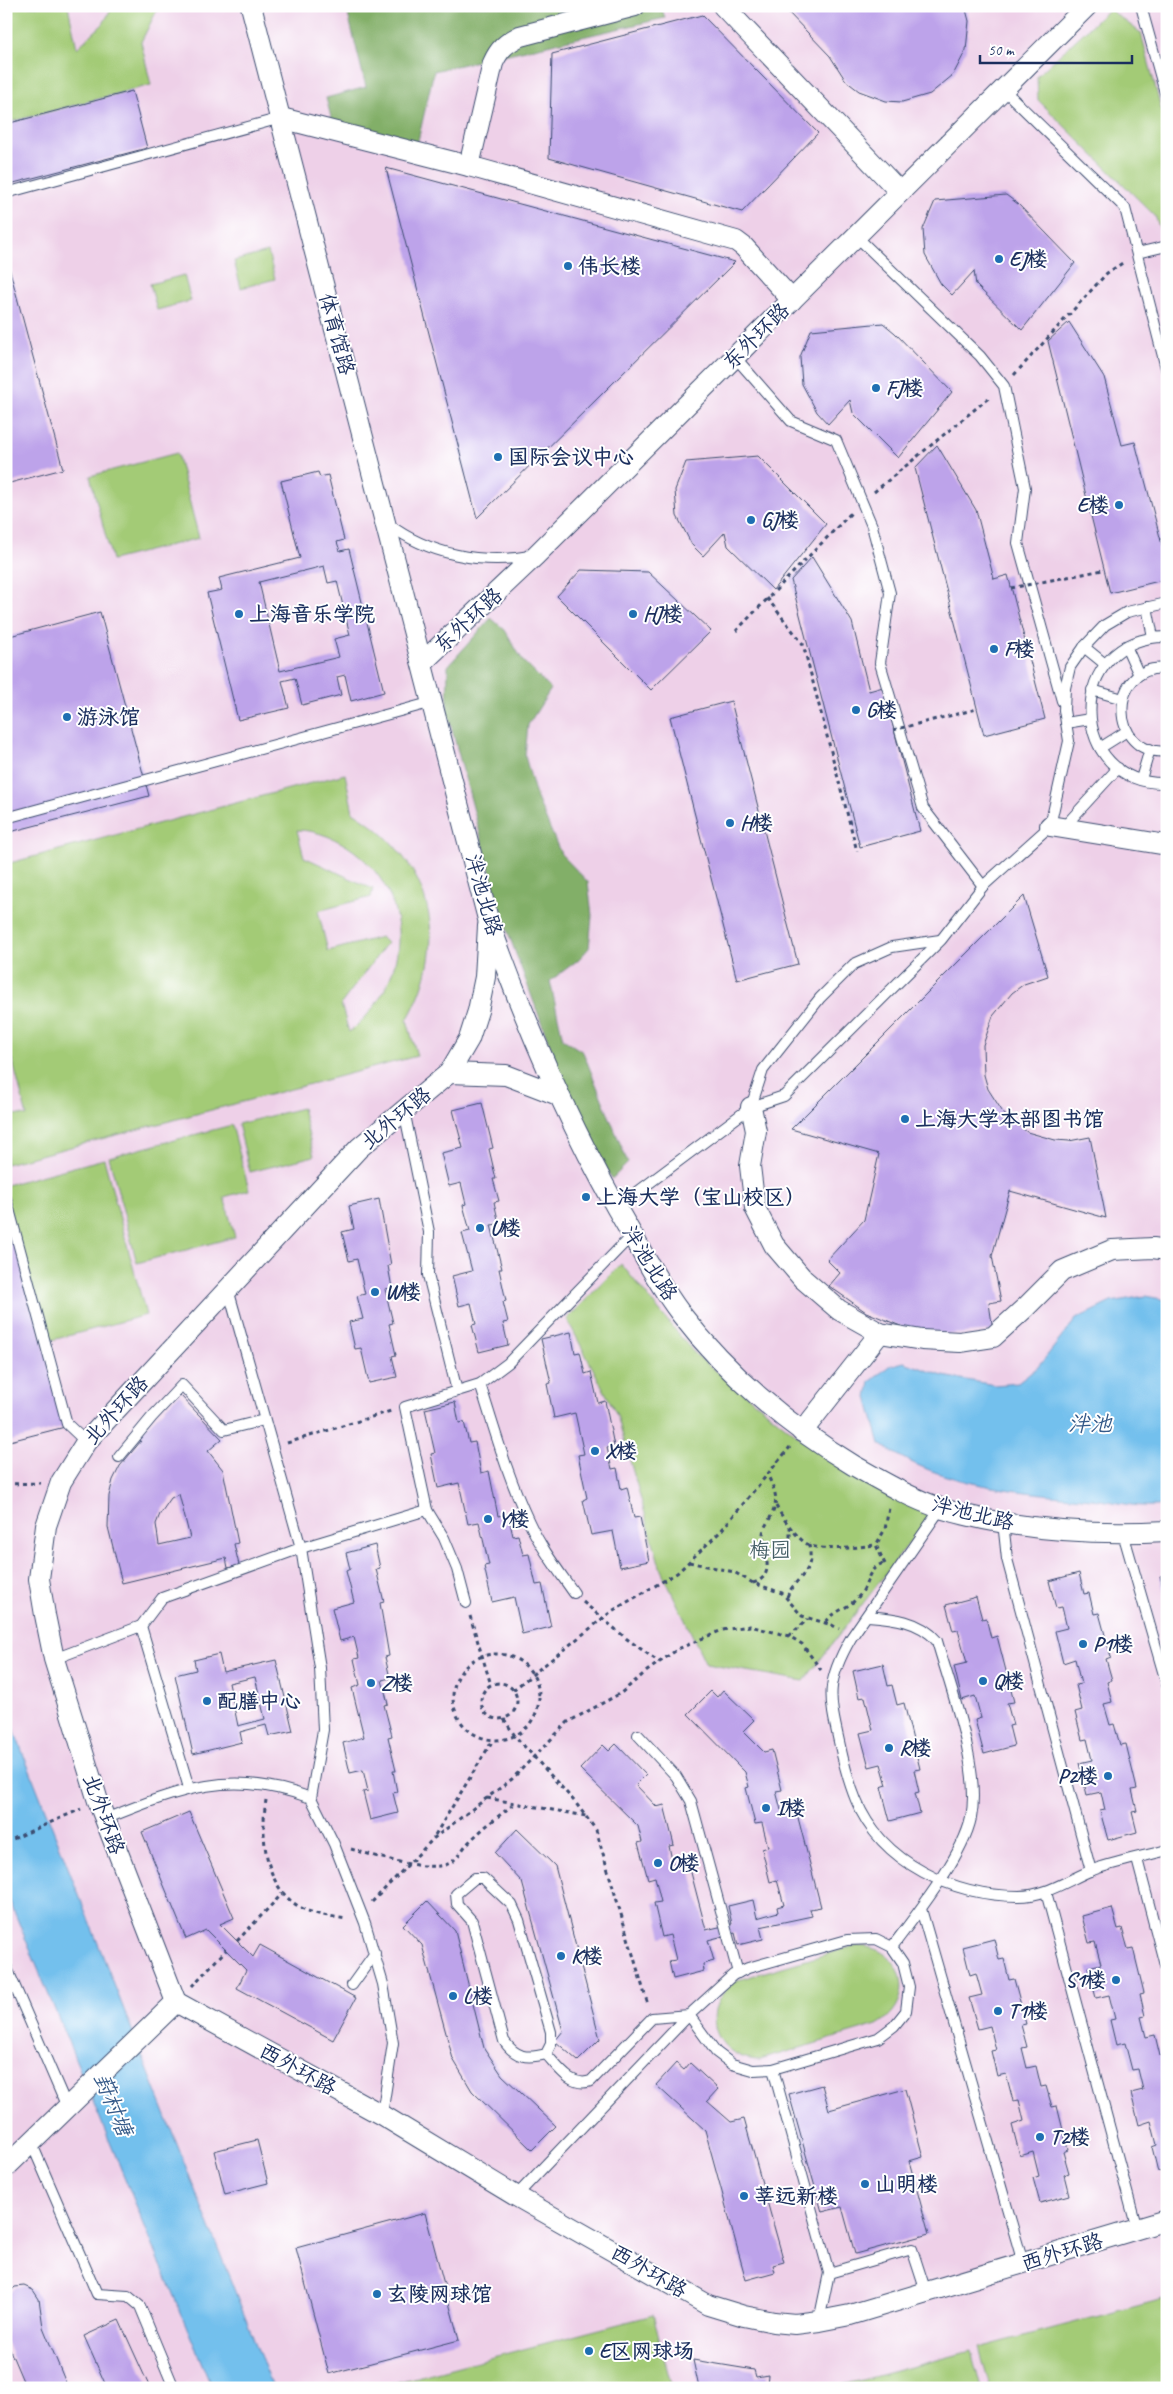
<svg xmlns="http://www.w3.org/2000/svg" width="1173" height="2394" font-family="Caveat,'LXGW WenKai TC',sans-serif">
<rect width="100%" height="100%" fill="#fff"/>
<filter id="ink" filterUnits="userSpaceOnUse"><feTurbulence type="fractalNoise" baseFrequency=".02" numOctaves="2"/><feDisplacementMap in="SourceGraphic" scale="10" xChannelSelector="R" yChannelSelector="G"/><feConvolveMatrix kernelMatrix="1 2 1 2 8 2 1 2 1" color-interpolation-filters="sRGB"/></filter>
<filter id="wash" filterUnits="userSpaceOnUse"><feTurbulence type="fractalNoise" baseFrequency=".0096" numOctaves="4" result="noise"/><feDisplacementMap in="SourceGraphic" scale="20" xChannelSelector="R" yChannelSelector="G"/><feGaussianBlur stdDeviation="1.12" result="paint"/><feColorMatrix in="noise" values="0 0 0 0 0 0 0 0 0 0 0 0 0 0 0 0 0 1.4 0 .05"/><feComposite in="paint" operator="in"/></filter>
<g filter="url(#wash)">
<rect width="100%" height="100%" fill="#f2e9d1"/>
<rect fill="#eed0e8" x="6" y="6" width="1161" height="2382"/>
<g fill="#a3cb76" stroke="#5f7d6a" fill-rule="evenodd">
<path d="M6,6H68L77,48L103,24L113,6H159L141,42L151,85L6,123Z"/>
<path d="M1109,9L1141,33L1167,131V230L1161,232L1155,216L1038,100L1037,76Z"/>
<path d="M268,252L275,279L241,288L234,261Z"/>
<path d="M184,275L191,301L157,310L150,284Z"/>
<path d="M177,453L199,538L112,560L90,476Z"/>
<path d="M345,774L353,812C431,860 453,941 407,1020L417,1056L6,1164V1113L27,1116L6,1036V864ZM297,830C317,830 338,839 354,851C418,900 409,985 349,1032L341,1004L387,943L381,937L328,951L318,911L371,897L373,889L304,857Z"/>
<path d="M302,1108L314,1156L250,1172L238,1124Z"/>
<path d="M232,1125L249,1190L224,1197L235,1237L137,1263L109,1157Z"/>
<path d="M104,1159L146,1315L45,1342L6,1196V1185Z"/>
<path d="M621,1264L695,1354L828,1460L932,1513L804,1681L706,1664L661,1570L617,1415L567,1319Z"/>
<path d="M854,1946C904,1944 920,2001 877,2025L760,2060C712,2059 697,2005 738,1980Z"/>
<path d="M1167,2298V2388H990L979,2348Z"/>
<path d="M653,2315L672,2388H375Z"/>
<path d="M971,2351L981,2388H832Z"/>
</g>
<g fill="#82af67" stroke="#4e6f62">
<path d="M346,6H661L665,18L434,71L417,145L333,125L326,98L366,87Z"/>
<path d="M491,618L505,630L523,661L551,689L528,725L525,756L536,796L561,854L588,882L592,916L589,948L578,960L550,981L563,1039L583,1052L628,1163L612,1179L569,1097L503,919L447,711L448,666Z"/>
</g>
<g fill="#73c0ed" stroke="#4778a6">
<path d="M1145,1296L1167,1300V1505C1137,1509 1120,1502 1091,1499C1018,1491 943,1488 880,1444L867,1397L870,1382L889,1366L904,1362L943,1376L995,1385L1018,1383L1038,1367L1076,1319L1111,1302Z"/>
<path d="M6,1710L273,2388H212L6,1892Z"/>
</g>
<g id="blocks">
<g fill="#bda3ea" fill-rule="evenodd">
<path d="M790,6H965L969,21L966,50L953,75L930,94L902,102L886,101L859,91L846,81L830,56L786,10Z"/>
<path d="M702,15L818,133L742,212L549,158L552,54Z"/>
<path d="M132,91L147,148L6,185V124Z"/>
<path d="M386,168L735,262L477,518Z"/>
<path d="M1006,195L1018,204L1075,263L1022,330L976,285L974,271L952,295L941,284L925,255L923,229L935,201Z"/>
<path d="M6,256L63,469L6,484Z"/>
<path d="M1069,322L1104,377L1122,445L1135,442L1167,564V579L1110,593L1048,341Z"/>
<path d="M883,323L895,333L952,392L898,458L853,413L850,400L828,424L817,412L802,384L800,357L811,330Z"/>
<path d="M937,445L976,510L994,579L1008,575L1045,719L984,735L915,468Z"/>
<path d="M758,456L826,524L773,590L728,546L725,532L703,556L692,545L677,516L675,490L686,462Z"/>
<path d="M318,472L320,477L328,475L344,540L337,542L340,551L349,549L384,692L351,701L345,675L337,677L341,695L302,705L295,678L282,681L289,708L238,720L207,593L222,590L219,578L300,558L281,481ZM324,566L328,583L337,581L350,635L334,639L339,657L280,671L259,582Z"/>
<path d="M812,557L852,622L869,691L883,687L920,831L860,847L791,580Z"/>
<path d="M581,570L648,572L711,631L651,690L557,596Z"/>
<path d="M100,612L149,796L6,833V637Z"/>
<path d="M731,701L798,964L737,980L670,717Z"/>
<path d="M1024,896L1048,976L1024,984L1012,993L993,1016L983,1045L984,1075L988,1089L1004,1114L1027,1132L1055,1140L1069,1141L1090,1137L1106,1218L1010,1191L992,1256L1001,1301L989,1303L993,1331L950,1334L908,1329L866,1312L829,1286L840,1273L827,1260L864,1220L879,1154L791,1129Z"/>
<path d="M482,1103L493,1148L489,1149L496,1179H493L499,1201L494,1202L499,1224L491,1225L502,1269H499L506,1301L503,1302L508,1322L503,1323L508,1345L479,1352L472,1325L476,1324L471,1303L459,1306L452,1276L472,1271L462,1233L470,1231L463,1205L466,1204L461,1183L449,1186L441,1153L463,1148L453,1110Z"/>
<path d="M379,1199L391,1265L388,1266L392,1288L385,1289L393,1323L389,1324L396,1355L392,1356L397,1377L369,1383L361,1348L355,1349L349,1322L363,1319L357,1296L365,1294L357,1259L349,1261L342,1232L354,1229L349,1206Z"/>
<path d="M6,1202L65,1427L6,1442Z"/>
<path d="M571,1332L575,1353L580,1352L585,1374L591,1372L598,1403L605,1401L614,1446L607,1448L612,1469L617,1468L621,1489L627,1487L634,1518L640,1517L649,1561L620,1567L613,1531L591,1535L583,1500L587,1498L578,1455L584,1454L575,1413L554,1418L547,1384L551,1383L541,1339Z"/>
<path d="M179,1394L222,1439L208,1451L223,1470L238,1543L234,1544L239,1565L228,1568L226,1558L122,1583L108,1527L109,1496L113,1480L120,1466L141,1441L138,1436ZM179,1494L190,1538L159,1545L156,1524L160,1514L171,1498Z"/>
<path d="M455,1402L459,1423L464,1422L469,1443L475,1442L481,1473L489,1471L498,1516L508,1514L513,1536L518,1535L523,1555L529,1554L536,1585L542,1584L551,1627L522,1634L514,1597L492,1602L484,1566L489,1565L479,1522L468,1524L459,1483L438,1488L431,1454L435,1453L425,1409Z"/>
<path d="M375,1545L380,1568L376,1569L384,1602L380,1603L389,1656L385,1657L390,1678L382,1680L388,1704L384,1705L392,1736L388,1737L396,1771H393L397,1792L393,1793L398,1813L370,1820L363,1792L368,1791L363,1770L350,1773L343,1743L364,1737L352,1688L360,1685L354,1659L359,1658L354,1637L340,1641L332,1608L354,1602L346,1571L350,1569L346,1553Z"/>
<path d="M1079,1573L1084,1594L1089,1593L1094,1614L1099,1613L1111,1657L1106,1659L1112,1680L1107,1682L1112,1702L1104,1704L1110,1725L1114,1724L1120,1745L1126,1744L1137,1789L1132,1790L1137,1811L1132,1812L1137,1832L1108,1840L1100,1811L1105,1810L1101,1792L1087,1795L1079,1763L1092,1760L1087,1739L1082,1740L1075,1712L1082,1710L1076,1685L1081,1684L1075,1659L1063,1663L1055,1631L1067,1628L1062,1607L1056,1608L1049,1581Z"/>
<path d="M1167,1574V1599H1166L1160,1576Z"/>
<path d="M976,1597L982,1619L986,1618L991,1638L997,1636L1014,1702L1007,1703L1013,1725L1009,1726L1014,1746L984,1754L975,1720L981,1718L975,1696L962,1700L954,1666L967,1663L958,1630L953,1631L946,1605Z"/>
<path d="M219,1654L223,1672L276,1660L293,1731L269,1736L266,1725L240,1732L242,1742L193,1754L175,1675L196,1670L194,1660ZM255,1677L265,1719L238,1726L229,1683Z"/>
<path d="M883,1664L888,1686L892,1685L897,1705L904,1703L920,1769L914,1770L919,1792L915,1793L920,1813L890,1821L881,1787L887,1785L881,1764L869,1767L860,1733L873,1730L865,1697L859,1698L853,1671Z"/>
<path d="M723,1690L754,1720L743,1731L764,1752L772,1750L782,1790L776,1791L781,1810L795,1806L821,1907L810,1909L812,1916L760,1927L763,1939L738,1945L735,1933L708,1940L714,1961L703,1964L704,1971L673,1979L669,1961L676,1960L670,1935L662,1937L654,1903L661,1902L655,1877L648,1879L638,1843L642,1842L638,1826L580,1769L603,1745L609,1751L616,1744L646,1775L636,1785L657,1807L664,1805L674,1845L669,1846L673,1865L688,1861L706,1930L732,1924L728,1906L753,1900L757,1918L778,1912L777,1907L784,1905L777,1880L770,1882L762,1849L768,1847L762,1823L755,1824L746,1788L749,1787L745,1772L688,1714L711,1691L717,1697Z"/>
<path d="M189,1812L234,1918L220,1924L253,1957L260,1945L356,1998L333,2040L237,1988L246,1970L206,1930L186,1939L142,1832Z"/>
<path d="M517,1829L555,1866L600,2039L578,2061L555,2041L563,2031L522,1882L495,1853Z"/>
<path d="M427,1901L455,1931L484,2048L502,2075L556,2126L532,2150L472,2091L453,2059L422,1945L403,1925Z"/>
<path d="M1112,1908L1118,1929L1122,1928L1128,1949L1133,1948L1144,1993L1140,1994L1145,2016L1141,2017L1146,2037L1155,2035L1160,2056L1165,2055L1167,2062V2170L1158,2172L1152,2147L1157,2145L1151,2121L1139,2125L1131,2093L1143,2090L1138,2069L1132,2070L1125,2043L1116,2045L1110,2020L1115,2019L1109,1995L1096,1998L1088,1967L1101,1964L1095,1942L1089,1943L1082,1916Z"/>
<path d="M994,1939L999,1960L1004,1959L1009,1980L1014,1979L1026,2024L1021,2025L1027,2047L1022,2048L1027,2068L1036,2066L1041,2087L1046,2086L1052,2107L1057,2106L1068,2150L1063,2152L1069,2173L1064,2175L1069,2195L1040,2203L1033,2178L1039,2176L1033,2152L1020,2156L1012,2125L1024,2121L1019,2100L1013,2101L1006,2074L997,2076L991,2051L996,2050L990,2026L978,2029L969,1998L982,1995L976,1973L970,1975L963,1947Z"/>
<path d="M676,2063L684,2070L690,2063L718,2089L707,2101L731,2122L744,2119L784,2262L773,2265L775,2272L746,2280L705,2130L656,2085Z"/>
<path d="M822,2085L829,2110L905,2089L923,2157L909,2161L929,2234L855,2254L842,2207L822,2212L789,2094Z"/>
<path d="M257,2140L268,2183L225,2194L214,2151Z"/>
<path d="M425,2213L459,2340L329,2374L296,2248Z"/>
<path d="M24,2286L33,2290L39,2299L43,2327L68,2388H26L6,2341V2296L15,2287Z"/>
<path d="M119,2320L150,2388H107L84,2336Z"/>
<path d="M693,2360L754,2370L756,2377L768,2375L767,2384L766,2388H699Z"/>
</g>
</g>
</g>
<g filter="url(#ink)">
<use href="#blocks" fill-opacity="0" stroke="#3b4b6f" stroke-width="1"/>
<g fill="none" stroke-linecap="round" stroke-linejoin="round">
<defs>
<g id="service">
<path d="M1141,6L1167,100"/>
<path d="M1003,89L1125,208L1167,372"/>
<path d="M6,193L281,118"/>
<path d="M856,236L980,356L1004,386L1025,488L1018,543L1062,701"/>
<path d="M1137,253L1167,246"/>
<path d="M735,357L791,421L836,440L872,526L890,593L880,663L923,808L983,886"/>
<path d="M388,524C428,554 481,565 530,556"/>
<path d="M1147,607L1153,637"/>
<path d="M1167,637C1063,636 1067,787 1167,783"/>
<path d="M1126,646L1139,675"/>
<path d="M1084,647L1105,664"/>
<path d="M1167,669C1107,662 1108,758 1167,751"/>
<path d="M1092,690L1123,699"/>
<path d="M1066,723L1090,719"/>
<path d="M1100,748L1127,731"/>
<path d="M1141,779L1150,749"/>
<path d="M6,818L433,702"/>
<path d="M1063,828L1118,768"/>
<path d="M751,1107L763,1070L820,998L854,964L892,947L940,940"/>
<path d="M404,1110L429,1232L428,1275L457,1391"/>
<path d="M6,1198L67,1424L86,1442"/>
<path d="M616,1208L751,1107L784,1096L941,940L983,886L1050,826L1069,741L1064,710L1065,688L1070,667L1084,647L1105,625L1127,612L1167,603"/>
<path d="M228,1289L301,1548L320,1668L323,1730L311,1798L334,1844L365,1923L383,1984L393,2043L382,2115"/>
<path d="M480,1384C495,1431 508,1478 529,1522C541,1548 558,1570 574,1593"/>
<path d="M119,1457L152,1417L182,1385L224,1430L264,1420"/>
<path d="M941,1508L851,1638C825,1683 829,1697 840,1746C844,1764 849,1783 856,1800C882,1864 955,1896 1019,1896C1046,1896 1066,1881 1090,1871C1114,1862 1142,1857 1167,1850"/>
<path d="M1003,1522L1007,1559L1091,1871"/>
<path d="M1123,1533L1167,1685"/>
<path d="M466,1603L457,1569L444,1538L427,1510L405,1407L480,1384L508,1363L632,1235"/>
<path d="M867,1616C892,1618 920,1620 937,1641C951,1690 981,1769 971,1818C963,1856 916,1915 892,1947"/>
<path d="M141,1626L189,1788"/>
<path d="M54,1659L141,1626L162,1598L301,1548L427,1510"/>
<path d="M638,1735L676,1776L691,1801L738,1973"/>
<path d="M105,1819C180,1789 231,1768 311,1798"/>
<path d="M1137,1859L1167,1973"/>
<path d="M475,1878H483L512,1905L519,1920L551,2032V2044L546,2054C527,2059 516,2058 504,2041L472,1921L457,1904L456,1894Z"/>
<path d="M1046,1892L1137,2229"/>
<path d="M921,1909L1023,2263"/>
<path d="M6,1966L67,2107"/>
<path d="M352,1985L375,1953"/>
<path d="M773,2069L829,2273L819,2321"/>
<path d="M31,2142L97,2294L128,2296L140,2306L174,2388"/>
<path d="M516,2196L689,2015L733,1975L748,1968L847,1940L876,1939L892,1947L903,1963L909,1987L906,2011L894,2026L878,2038L773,2069L753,2070L732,2064L716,2052L689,2015L652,2018L591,2081C571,2088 559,2068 546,2054"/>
<path d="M829,2273L912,2249L926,2292"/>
</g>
<g id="minor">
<path d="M251,6L488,919C527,1028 572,1133 631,1233C646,1260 662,1289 681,1314C727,1374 788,1426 853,1465C881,1481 912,1499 943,1509C1015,1530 1093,1535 1167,1531"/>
<path d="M723,6L899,191"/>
<path d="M281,118L469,166L736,241L744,247L792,300"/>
<path d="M469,166L493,63C499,49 506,43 520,36L635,6"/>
<path d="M423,662L536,555L1087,6"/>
<path d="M1050,826L1167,845"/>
<path d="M449,1073L506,1075L558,1095"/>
<path d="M751,1107L756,1131L750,1166L755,1208L774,1245L803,1279L839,1310L880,1333L922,1340L960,1342L993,1337L1026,1307L1062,1271L1112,1250L1153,1248L1167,1250"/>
<path d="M802,1432L880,1333"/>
<path d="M176,2002L98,1801L54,1659L45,1615L39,1579L46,1526L61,1482L86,1442L359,1148L449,1073L469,1039L478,1011L485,977L488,926"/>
<path d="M176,2002L382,2115L516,2196L708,2305L744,2316L774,2322L795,2324L819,2321L850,2315L1167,2220"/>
<path d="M6,2167L176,2002"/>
</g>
</defs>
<use href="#service" stroke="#3b4b6f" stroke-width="12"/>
<use href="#minor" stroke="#3b4b6f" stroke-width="22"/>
<g stroke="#3b4b6f" stroke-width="3" stroke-dasharray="4 4" stroke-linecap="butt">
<path d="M1014,375L1107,273L1124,262"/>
<path d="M874,492L991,396"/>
<path d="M767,598L803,644L857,851"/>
<path d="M736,631L851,513"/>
<path d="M287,1443L391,1411"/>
<path d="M6,1484L41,1483"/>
<path d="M776,1506C782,1517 798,1540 809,1545C825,1552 859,1547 876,1545"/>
<path d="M766,1552L786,1548L790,1542V1528"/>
<path d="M689,1562L734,1572L753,1583L782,1593L802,1616L832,1625L839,1629"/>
<path d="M885,1564L876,1545L885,1529L889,1508"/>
<path d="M753,1583C778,1576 762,1551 763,1535C763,1529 766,1525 769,1520C779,1502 777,1494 768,1476"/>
<path d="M787,1597C796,1574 815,1577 809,1545"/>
<path d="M583,1602L627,1639L659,1662"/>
<path d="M470,1616L491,1685"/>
<path d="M826,1622C836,1609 847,1610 859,1596C870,1584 865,1569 884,1563"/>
<path d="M789,1636L808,1619"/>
<circle cx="496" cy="1697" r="43"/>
<circle cx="499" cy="1701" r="18"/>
<path d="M513,1690L612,1611L677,1573L720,1532L790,1447"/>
<path d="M504,1719L515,1736L575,1802L596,1830L648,2005"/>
<path d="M487,1798L586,1816"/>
<path d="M266,1800C260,1838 265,1893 306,1910C318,1915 334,1917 347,1919"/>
<path d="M435,1835L493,1740"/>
<path d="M6,1842L81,1809"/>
<path d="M351,1849C372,1855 436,1876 453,1861C459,1856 463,1848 468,1843C483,1828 499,1815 516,1803"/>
<path d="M372,1902L434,1838L512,1779L568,1722L621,1693L647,1671L678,1649L722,1630L750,1626L789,1636L802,1644L821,1670"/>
<path d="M237,1941L282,1894"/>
<path d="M192,1986L226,1950"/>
</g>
<use href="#service" stroke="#fff" stroke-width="10"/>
<use href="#minor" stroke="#fff" stroke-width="20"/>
<g stroke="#3b4b6f" stroke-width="3" stroke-dasharray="4 4" stroke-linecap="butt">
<path d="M1011,588L1103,570"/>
<path d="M893,730L977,709"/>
</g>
</g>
</g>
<g fill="#1f6fb2" stroke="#fff" stroke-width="2">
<circle cx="999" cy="259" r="5"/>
<circle cx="568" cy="266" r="5"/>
<circle cx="876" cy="388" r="5"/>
<circle cx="498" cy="457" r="5"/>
<circle cx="1119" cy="505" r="5"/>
<circle cx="751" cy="520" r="5"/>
<circle cx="239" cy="614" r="5"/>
<circle cx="633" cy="614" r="5"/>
<circle cx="994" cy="649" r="5"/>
<circle cx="856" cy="710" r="5"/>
<circle cx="67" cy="717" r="5"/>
<circle cx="730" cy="823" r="5"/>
<circle cx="905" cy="1119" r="5"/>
<circle cx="586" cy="1197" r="5"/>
<circle cx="480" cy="1228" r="5"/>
<circle cx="375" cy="1292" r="5"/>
<circle cx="595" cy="1451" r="5"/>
<circle cx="488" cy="1519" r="5"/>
<circle cx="1083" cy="1644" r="5"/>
<circle cx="983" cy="1681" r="5"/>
<circle cx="371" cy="1683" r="5"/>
<circle cx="207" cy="1701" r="5"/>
<circle cx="889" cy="1748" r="5"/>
<circle cx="1108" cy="1776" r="5"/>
<circle cx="766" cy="1808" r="5"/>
<circle cx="658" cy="1863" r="5"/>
<circle cx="561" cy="1956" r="5"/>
<circle cx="1116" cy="1980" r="5"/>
<circle cx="453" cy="1996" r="5"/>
<circle cx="998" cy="2011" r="5"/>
<circle cx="1040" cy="2137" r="5"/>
<circle cx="865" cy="2184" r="5"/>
<circle cx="744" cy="2196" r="5"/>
<circle cx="377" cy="2294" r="5"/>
<circle cx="589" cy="2351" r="5"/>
</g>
<g text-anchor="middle" stroke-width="4" stroke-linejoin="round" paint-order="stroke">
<g font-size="21" font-weight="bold" fill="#1b2f5e" stroke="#fff" text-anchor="start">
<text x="1009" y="266">EJ楼</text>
<text x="578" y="273">伟长楼</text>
<text x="886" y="395">FJ楼</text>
<text x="508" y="464">国际会议中心</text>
<text x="1109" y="512" text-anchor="end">E楼</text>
<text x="761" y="527">GJ楼</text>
<text x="249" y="621">上海音乐学院</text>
<text x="643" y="621">HJ楼</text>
<text x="1004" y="656">F楼</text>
<text x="866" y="717">G楼</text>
<text x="77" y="724">游泳馆</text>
<text x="740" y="830">H楼</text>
<text x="915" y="1126">上海大学本部图书馆</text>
<text x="596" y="1204">上海大学（宝山校区）</text>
<text x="490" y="1235">U楼</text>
<text x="385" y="1299">W楼</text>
<text x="605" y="1458">X楼</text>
<text x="498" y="1526">Y楼</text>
<text x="1093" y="1651">P1楼</text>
<text x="993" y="1688">Q楼</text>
<text x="381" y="1690">Z楼</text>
<text x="217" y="1708">配膳中心</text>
<text x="899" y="1755">R楼</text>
<text x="1098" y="1783" text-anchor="end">P2楼</text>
<text x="776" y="1815">I楼</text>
<text x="668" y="1870">O楼</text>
<text x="571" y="1963">K楼</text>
<text x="1106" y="1987" text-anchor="end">S1楼</text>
<text x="463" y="2003">L楼</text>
<text x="1008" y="2018">T1楼</text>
<text x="1050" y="2144">T2楼</text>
<text x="875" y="2191">山明楼</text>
<text x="754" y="2203">莘远新楼</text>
<text x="387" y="2301">玄陵网球馆</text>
<text x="599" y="2358">E区网球场</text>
</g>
<g font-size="21" fill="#1b2f5e" stroke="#fff">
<text transform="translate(337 334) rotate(75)" y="7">体育馆路</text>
<text transform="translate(756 336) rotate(-45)" y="7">东外环路</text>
<text transform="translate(468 620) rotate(-43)" y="7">东外环路</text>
<text transform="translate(484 895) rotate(74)" y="7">泮池北路</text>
<text transform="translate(396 1118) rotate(-40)" y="7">北外环路</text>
<text transform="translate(650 1263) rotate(58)" y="7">泮池北路</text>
<text transform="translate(116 1410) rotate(-48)" y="7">北外环路</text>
<text transform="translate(973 1513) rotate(14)" y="7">泮池北路</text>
<text transform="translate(104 1814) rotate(70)" y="7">北外环路</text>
<text transform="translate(298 2069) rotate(29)" y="7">西外环路</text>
<text transform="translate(1062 2252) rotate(-17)" y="7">西外环路</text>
<text transform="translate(649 2271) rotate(30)" y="7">西外环路</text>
</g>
<g font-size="21" fill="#445e65" stroke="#fff">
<text x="770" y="1557">梅园</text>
</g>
<g font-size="22" font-style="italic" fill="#355a89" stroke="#fff">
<text x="1090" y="1431">泮池</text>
<text transform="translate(114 2104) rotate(68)" y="8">葑村塘</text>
</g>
</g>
<rect width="1173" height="2394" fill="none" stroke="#fff" stroke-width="25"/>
<path d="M980 55v8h152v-8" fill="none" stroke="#1b2f5e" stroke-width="2.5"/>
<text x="988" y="55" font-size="15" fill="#1b2f5e" stroke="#ffffff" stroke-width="4" paint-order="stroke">50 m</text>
</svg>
